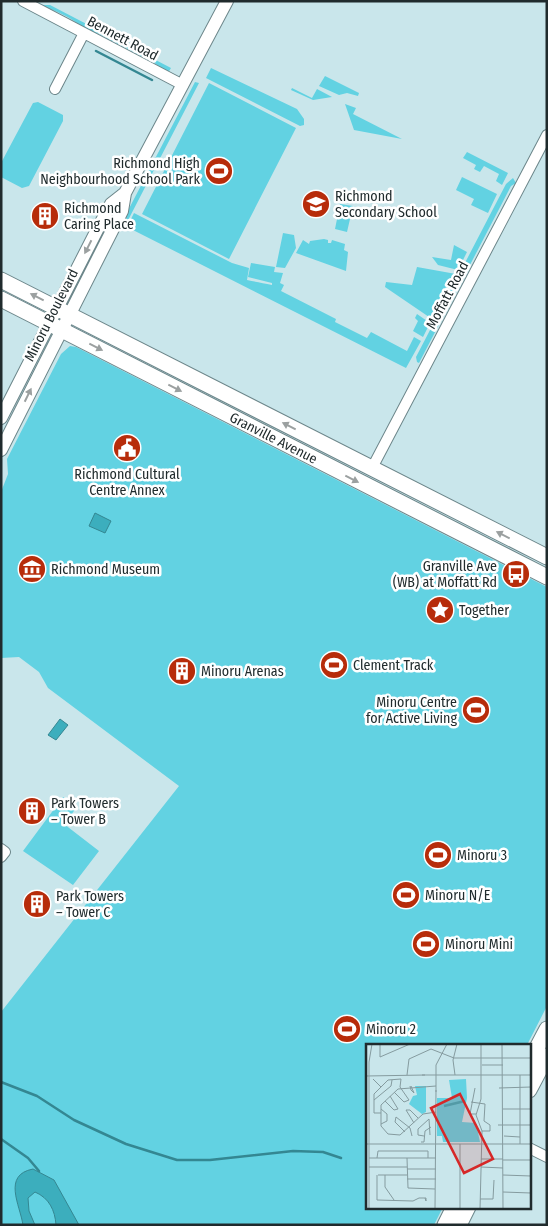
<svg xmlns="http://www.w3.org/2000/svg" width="548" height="1226" font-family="'Fira Sans Condensed',sans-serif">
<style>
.green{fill:#62d2e2}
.water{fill:#3caebd;stroke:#348792}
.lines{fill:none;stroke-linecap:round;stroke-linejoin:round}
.stream{stroke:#348792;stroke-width:2.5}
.minor-casing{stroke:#6c868a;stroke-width:12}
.tertiary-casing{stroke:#6c868a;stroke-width:14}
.secondary-casing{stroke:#6c868a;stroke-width:17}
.minor{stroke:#fff;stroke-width:10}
.tertiary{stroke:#fff;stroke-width:12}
.secondary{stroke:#fff;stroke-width:15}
.oneway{fill:#9ba0a0}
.labels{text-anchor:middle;stroke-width:5;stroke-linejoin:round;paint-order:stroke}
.street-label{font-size:14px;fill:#202b2d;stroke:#fff}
.poi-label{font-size:14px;fill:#202b2d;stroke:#fff;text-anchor:start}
.inset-river{fill:none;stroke:#3caebd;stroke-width:2.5}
.inset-road{fill:none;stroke:#859b9f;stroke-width:1}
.view{fill:#d62828;fill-opacity:0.15;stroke:#d62828;stroke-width:2.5}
.inset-edge{fill:none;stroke:#202b2d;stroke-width:2.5}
</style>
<rect width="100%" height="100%" fill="#c9e6eb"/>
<path class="green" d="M42,5H50L171,68L168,73L153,62L97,33C86,35 81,26 74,21C64,14 52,10 42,5Z
M211,68L297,109L304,119V125L300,126L206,78Z
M325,76L359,93L358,96L347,93L339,95L319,86Z
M195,82L199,83L124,228L122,222Z
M209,83L296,128L229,259L142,214Z
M292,88L312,98L317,89L332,97L313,100L291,90Z
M38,102L63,115V121L29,186L22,188L1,177V163L33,103Z
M345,104L356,108L353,114L402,139L354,130Z
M467,152L508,173L502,185L496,181L499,174L484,166L480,172L474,169L476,165L463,158Z
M462,177L497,194L488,213L471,205L474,199L456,190Z
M513,178L516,183L511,186L419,363L417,362L416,357L506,184Z
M340,204L353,206L347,232L335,229Z
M134,213L232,263L249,268L247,280C256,282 263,283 272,285V283L248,277L251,263L275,267L274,272L283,273L280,283L284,285L281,291L336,319L335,322L367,338L371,332L407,351L414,337L421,341L406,368L127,227Z
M283,233L294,235L296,248L285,268L276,267Z
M324,239L328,240V243H331L332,240L345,244L344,250L348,252L346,271L296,253L303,240L309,244L310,241Z
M454,245L467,252L458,270L438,265L432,257L451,260Z
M417,267L456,274L432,319L385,287L386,282L412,285Z
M417,314L430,323L423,337L413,331L418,321L415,318Z
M70,346L76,347L547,587V1006L527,1045H367V1207H443L434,1225H1V1012L179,786L48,688L39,672L19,657L1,658V492L8,474L7,459L61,354Z
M63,797L77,807L64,824L99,851L73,885L23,851Z"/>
<path class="water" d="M95,513L111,521L105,533L89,526Z
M60,719L68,725L56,740L48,735Z
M33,1169L54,1180L79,1225H56C55,1210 49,1198 35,1192L28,1198L29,1211L35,1225H23C20,1205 2,1175 33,1169Z"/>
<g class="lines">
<path class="stream" d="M96,51L152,80
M1,1082L37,1096L74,1120L126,1144L177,1160H210L293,1151L323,1152L341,1158
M1,1139L28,1158L39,1171"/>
<defs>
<path id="minor" d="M23,1L183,85
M55,89L84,33
M372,468L547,135
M1,849L5,852L1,857
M529,1148L547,1157"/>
<path id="tertiary" d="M1,418L99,226L111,204L125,193
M1,450L122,211L125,193L227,1"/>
<g id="secondary">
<path d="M1,280L547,557"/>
<path id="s1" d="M1,299L547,577"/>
<path d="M529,1063L547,1029"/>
<path d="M529,1090L547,1056"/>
<path d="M445,1225L454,1207"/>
<path d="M459,1225L468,1207"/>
</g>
</defs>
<use href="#minor" class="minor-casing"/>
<use href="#tertiary" class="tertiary-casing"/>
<use href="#secondary" class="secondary-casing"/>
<use href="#minor" class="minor"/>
<use href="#tertiary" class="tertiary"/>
<use href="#secondary" class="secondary"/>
</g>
<defs><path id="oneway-solid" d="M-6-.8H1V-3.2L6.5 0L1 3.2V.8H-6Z" transform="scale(1.25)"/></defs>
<g class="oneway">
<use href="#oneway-solid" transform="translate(88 247) rotate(117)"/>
<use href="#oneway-solid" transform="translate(37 297) rotate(-153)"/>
<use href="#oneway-solid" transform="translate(96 347) rotate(27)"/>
<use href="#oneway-solid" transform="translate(175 388) rotate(27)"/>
<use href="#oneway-solid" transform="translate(28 395) rotate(-64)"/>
<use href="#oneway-solid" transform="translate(289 426) rotate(-153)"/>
<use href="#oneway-solid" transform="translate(352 479) rotate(27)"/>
<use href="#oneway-solid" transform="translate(503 535) rotate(-153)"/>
</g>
<defs>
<symbol id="stadium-disc" viewBox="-11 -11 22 22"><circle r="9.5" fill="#b72c0a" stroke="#fff"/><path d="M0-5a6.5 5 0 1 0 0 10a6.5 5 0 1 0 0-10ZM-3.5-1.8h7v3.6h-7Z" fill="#fff"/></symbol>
<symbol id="school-disc" viewBox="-11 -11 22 22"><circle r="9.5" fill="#b72c0a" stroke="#fff"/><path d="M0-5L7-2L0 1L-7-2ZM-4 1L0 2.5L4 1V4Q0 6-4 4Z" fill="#fff"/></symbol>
<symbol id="building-disc" viewBox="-11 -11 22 22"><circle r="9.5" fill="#b72c0a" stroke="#fff"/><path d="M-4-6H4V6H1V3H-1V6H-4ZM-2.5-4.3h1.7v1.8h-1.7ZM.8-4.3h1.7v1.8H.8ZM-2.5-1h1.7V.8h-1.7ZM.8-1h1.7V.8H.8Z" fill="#fff"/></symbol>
<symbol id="civic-disc" viewBox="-11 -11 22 22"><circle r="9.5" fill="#b72c0a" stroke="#fff"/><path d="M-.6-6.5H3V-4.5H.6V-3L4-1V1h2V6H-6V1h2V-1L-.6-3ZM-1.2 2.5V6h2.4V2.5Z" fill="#fff"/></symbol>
<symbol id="museum-disc" viewBox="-11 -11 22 22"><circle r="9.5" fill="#b72c0a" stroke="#fff"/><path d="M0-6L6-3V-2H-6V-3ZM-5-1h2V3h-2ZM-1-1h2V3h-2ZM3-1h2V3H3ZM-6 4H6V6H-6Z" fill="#fff"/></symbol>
<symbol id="bus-disc" viewBox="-11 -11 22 22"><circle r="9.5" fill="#b72c0a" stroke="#fff"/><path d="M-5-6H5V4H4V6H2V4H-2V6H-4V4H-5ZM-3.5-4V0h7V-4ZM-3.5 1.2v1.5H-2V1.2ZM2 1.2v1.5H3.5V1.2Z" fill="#fff"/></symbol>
<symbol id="sight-disc" viewBox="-11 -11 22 22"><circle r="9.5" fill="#b72c0a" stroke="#fff"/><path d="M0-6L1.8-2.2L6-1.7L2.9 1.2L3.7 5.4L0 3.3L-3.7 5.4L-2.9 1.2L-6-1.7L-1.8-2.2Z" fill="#fff"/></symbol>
</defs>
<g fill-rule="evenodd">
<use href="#stadium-disc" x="203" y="155" width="32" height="32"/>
<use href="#school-disc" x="300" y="188" width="32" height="32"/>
<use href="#building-disc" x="29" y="200" width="32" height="32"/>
<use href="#civic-disc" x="111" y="432" width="32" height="32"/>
<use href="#museum-disc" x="16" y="553" width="32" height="32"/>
<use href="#bus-disc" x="500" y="558" width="32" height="32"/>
<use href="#sight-disc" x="424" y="594" width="32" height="32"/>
<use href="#stadium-disc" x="318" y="649" width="32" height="32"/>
<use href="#building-disc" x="166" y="655" width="32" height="32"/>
<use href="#stadium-disc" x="460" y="694" width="32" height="32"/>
<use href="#building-disc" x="16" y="795" width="32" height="32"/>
<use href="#stadium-disc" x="422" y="839" width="32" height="32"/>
<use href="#stadium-disc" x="390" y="879" width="32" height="32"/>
<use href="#building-disc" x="21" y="888" width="32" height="32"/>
<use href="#stadium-disc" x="410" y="928" width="32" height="32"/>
<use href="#stadium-disc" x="331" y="1013" width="32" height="32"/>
</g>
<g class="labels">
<g class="street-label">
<text transform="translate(123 38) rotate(28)" y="5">Bennett Road</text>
<text transform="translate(447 295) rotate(-62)" y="5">Moffatt Road</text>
<text transform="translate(51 315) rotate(-63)" y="5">Minoru Boulevard</text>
<text dy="5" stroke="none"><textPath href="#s1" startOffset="306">Granville Avenue</textPath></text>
</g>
<g class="poi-label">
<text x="200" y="168" text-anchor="end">Richmond High<tspan x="200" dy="16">Neighbourhood School Park</tspan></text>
<text x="335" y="201">Richmond<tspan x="335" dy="16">Secondary School</tspan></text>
<text x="64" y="213">Richmond<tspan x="64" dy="16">Caring Place</tspan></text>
<text x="127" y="479" text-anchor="middle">Richmond Cultural<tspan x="127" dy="16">Centre Annex</tspan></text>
<text x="497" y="571" text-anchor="end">Granville Ave<tspan x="497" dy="16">(WB) at Moffatt Rd</tspan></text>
<text x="51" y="574">Richmond Museum</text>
<text x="459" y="615">Together</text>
<text x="353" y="670">Clement Track</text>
<text x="201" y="676">Minoru Arenas</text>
<text x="457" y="707" text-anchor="end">Minoru Centre<tspan x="457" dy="16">for Active Living</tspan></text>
<text x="51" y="808">Park Towers<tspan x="51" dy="16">– Tower B</tspan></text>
<text x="457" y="860">Minoru 3</text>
<text x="425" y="900">Minoru N/E</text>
<text x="56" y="901">Park Towers<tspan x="56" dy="16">– Tower C</tspan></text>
<text x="445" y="949">Minoru Mini</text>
<text x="366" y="1034">Minoru 2</text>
</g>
</g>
<g transform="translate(366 1044)">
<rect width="165" height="165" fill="#c9e6eb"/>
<path d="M100,35L101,54L96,78L110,79L114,98H77L76,92H71V54H86L83,36ZM49,42H60V68L56,70L43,60L47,52L51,51Z" fill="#62d2e2"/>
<path class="inset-river" d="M78,62L99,57"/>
<path class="inset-road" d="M14,0V13L44,0M136,0L137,165M116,21H137M41,31L43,15L65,5L88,14H165M56,31H165M89,31L87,16L91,0M0,32L59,31M10,38L7,35L15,43M44,42L45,46L48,49L45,42M70,42L32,45L15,61V82L22,90L34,91L57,70L70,68M109,44L104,70H110M133,44L165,43M70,48V21L81,0M8,56L25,42L26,36M19,57L28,66L32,65L24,52M105,58L119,60L118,77L124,81V87H116M15,65L21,70V77L15,80M137,65H165M15,69H8V50L22,36L35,35L34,43L43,56L38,58L28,48M48,79L40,66H44L52,74M132,81H165M39,88L29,78L30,73L44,84L46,92M58,92L52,91V85L63,75L64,91M138,92L154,93M55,98H58L59,87L65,83M1,100H165M154,100V31M3,114H70M11,114L12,107H62V114M41,114L42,144L69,145M115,115H137M137,116H165M3,123H41M115,123L137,124M41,125H70M11,131V156L47,157L53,154H60V157L59,154M12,131H41M19,131V143L28,156M137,131L165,132M41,135H70M137,148L165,149M114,155H127L128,136M3,165V18L6,0M69,165L70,46M87,165H144M94,165V100M114,165L116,87L110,71L115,55V0"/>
<path class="view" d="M94,50L127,115L98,129L65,64Z"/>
<rect width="165" height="165" class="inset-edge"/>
</g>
<rect width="548" height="1226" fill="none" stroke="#202b2d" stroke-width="5"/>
</svg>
